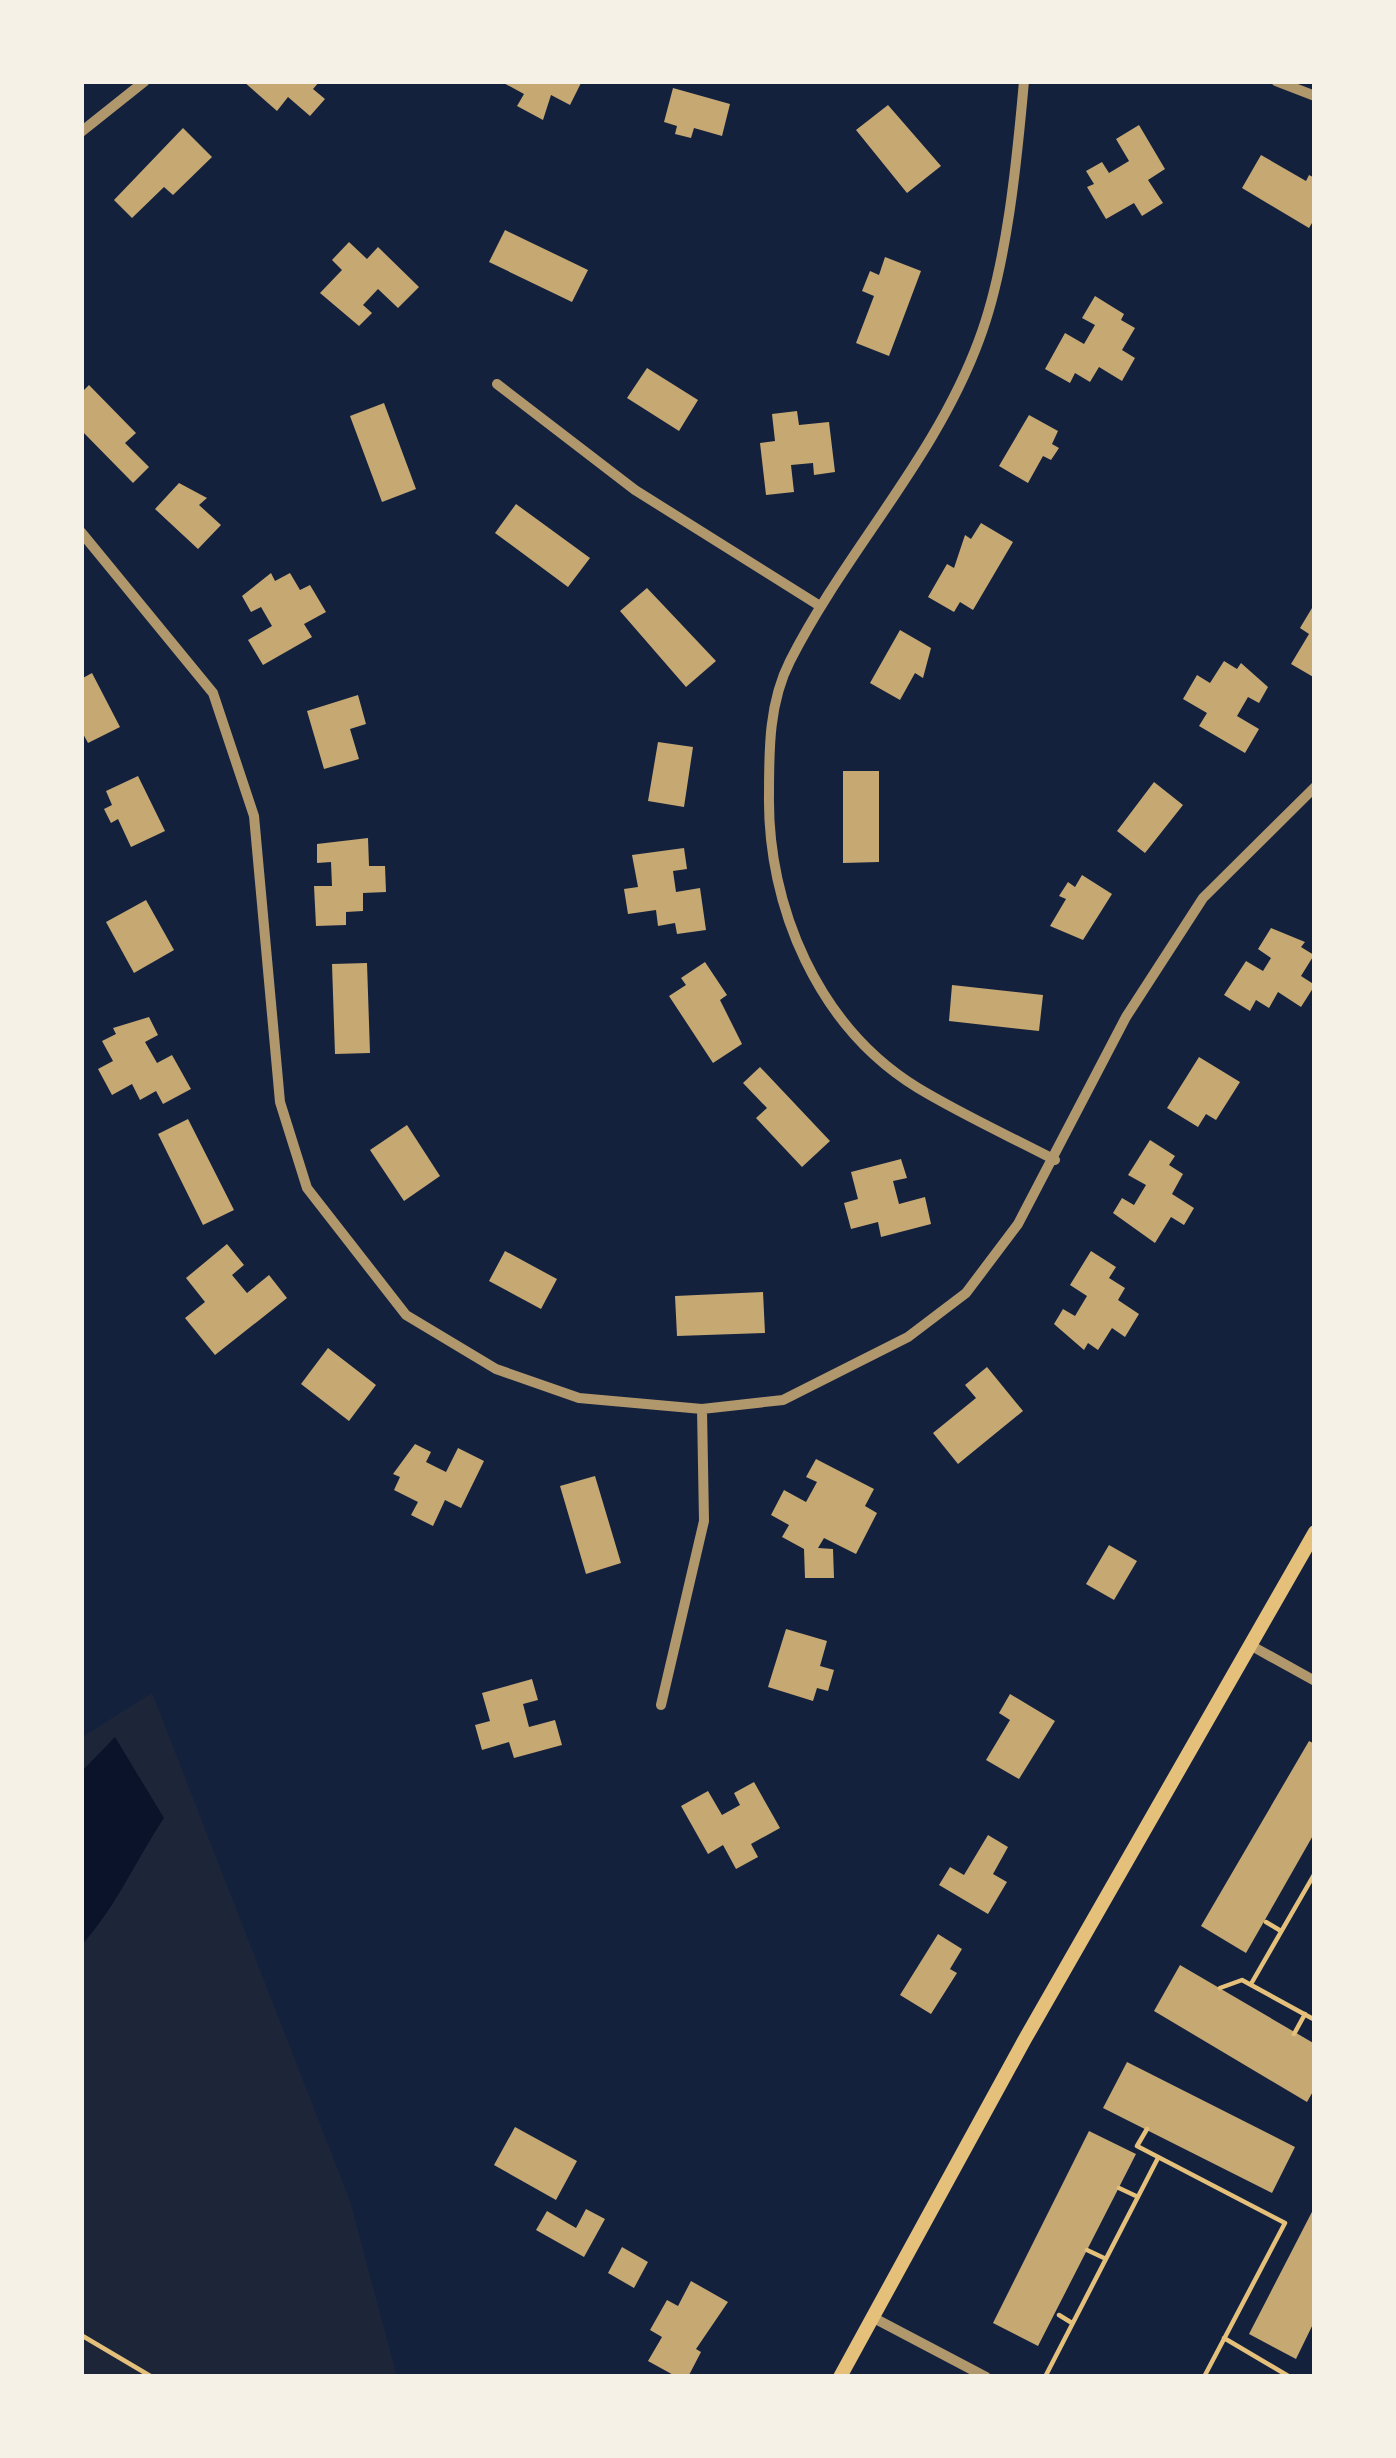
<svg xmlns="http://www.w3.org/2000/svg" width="1396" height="2458" font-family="Cabin,sans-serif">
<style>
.green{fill:#1d2539}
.water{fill:#0b132b}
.building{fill:#c6a872}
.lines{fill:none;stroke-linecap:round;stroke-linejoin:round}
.path{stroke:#e5c07b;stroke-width:4.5}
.minor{stroke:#b1986c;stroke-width:10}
.secondary{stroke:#e5c07b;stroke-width:14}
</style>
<rect width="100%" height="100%" fill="#14213d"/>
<path class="green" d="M152,1693L350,2201L397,2377H81V1738Z"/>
<path class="water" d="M115,1737L164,1818C135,1862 116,1907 81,1946V1772Z"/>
<path class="building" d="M243,81H320L313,89L325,99L310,116L288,97L277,111Z
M500,81H582L570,105L551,95L543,120L517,106L524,94Z
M673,88L730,104L722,136L694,128L691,138L675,134L677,126L664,122Z
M888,105L941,166L907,193L856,130Z
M1139,125L1165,169L1148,180L1163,203L1142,216L1134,203L1106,219L1087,187L1094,184L1086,171L1102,162L1109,173L1129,161L1116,139Z
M183,128L212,157L173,195L164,187L132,218L114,200Z
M1261,155L1306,181L1309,175L1315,178V218L1309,228L1242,188Z
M505,230L588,270L572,302L489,262Z
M349,242L367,259L378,247L419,287L398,308L378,289L363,305L372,313L359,326L320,293L342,270L332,260Z
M885,257L921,271L889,356L856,343L874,296L862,291L870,271L879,275Z
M1095,296L1124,314L1121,320L1135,328L1122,350L1135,358L1122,381L1099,367L1090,382L1075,373L1070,383L1045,369L1065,333L1084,344L1095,325L1082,318Z
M647,368L698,400L679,431L627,398Z
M89,385L136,433L125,443L149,467L133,483L81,430V393Z
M384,403L416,489L382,502L350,416Z
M797,411L799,425L829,422L835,472L814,475L813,463L791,465L794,492L766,495L760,443L775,441L772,414Z
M1029,415L1058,431L1052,444L1059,448L1051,460L1043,456L1028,483L999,466Z
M179,483L207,498L199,505L221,525L198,549L155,509Z
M516,504L590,558L568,587L495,533Z
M981,523L1013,542L973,610L960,602L954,612L928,597L947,564L954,568L965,535L971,539Z
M271,573L275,581L290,573L300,590L310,585L326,612L304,624L312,637L263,665L248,640L272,626L261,607L251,612L242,596Z
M647,588L716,661L686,687L620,611Z
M1315,603V678L1291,664L1309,634L1300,628Z
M900,630L931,648L923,678L915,673L900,700L870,683Z
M1224,661L1237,669L1241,663L1268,687L1259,703L1248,697L1237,716L1259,729L1245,753L1199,726L1207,713L1183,699L1197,675L1210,683Z
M92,673L120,727L88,743L81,730V679Z
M358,695L366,724L350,729L359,759L324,769L307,711Z
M658,742L693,747L684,807L648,801Z
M843,771H879V862L843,863Z
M138,776L165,831L131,847L118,819L111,823L104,809L112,805L106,791Z
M1154,782L1183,805L1145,853L1117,831Z
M368,838L369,866H385L386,892L363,893V911L346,912V925L316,926L314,886H332L331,862L317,863V844Z
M684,848L687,869L673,871L676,892L700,888L706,930L677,934L675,923L658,926L656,910L628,914L624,889L638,887L632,855Z
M1082,875L1112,894L1083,940L1050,926L1066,899L1059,896L1068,882L1075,887Z
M146,900L174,950L134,973L106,922Z
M1271,928L1305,942L1301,947L1314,955L1301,976L1315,985L1301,1007L1278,992L1269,1008L1256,1000L1250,1011L1224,995L1246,961L1263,971L1271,958L1258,949Z
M705,962L727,995L720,1000L742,1044L713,1063L669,996L686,985L681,978Z
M367,963L370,1053L335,1054L332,964Z
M952,985L1043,995L1039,1031L949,1021Z
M149,1017L158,1035L145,1042L157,1063L172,1055L191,1089L163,1104L156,1091L140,1100L132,1084L112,1095L98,1069L113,1061L102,1041L116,1034L113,1028Z
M1199,1057L1240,1082L1216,1120L1206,1114L1198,1127L1167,1108Z
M760,1067L830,1141L802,1167L756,1118L767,1108L743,1083Z
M188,1119L234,1210L203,1225L158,1134Z
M407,1125L440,1176L404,1201L370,1150Z
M1150,1140L1175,1156L1169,1165L1183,1174L1172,1194L1194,1208L1184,1225L1171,1217L1155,1243L1113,1213L1122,1198L1134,1205L1146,1185L1128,1175Z
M901,1159L907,1178L893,1181L899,1204L925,1197L931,1224L881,1237L878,1222L851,1229L844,1203L858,1199L851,1172Z
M227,1244L244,1265L232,1275L247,1293L269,1275L287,1298L215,1355L185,1318L205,1302L186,1278Z
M505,1251L557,1279L541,1309L489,1281Z
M1091,1251L1116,1267L1109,1278L1125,1288L1118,1300L1139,1314L1125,1337L1112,1328L1098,1350L1088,1343L1084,1350L1054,1324L1063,1309L1075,1316L1087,1296L1070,1285Z
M763,1292L765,1333L677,1336L675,1296Z
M328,1348L376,1385L349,1421L301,1384Z
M987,1367L1023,1411L958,1464L933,1433L976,1398L965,1385Z
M415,1444L431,1452L426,1462L446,1472L458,1448L484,1461L461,1508L445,1500L433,1526L411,1515L418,1502L394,1490L400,1477L393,1474Z
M816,1459L874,1489L865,1506L877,1513L856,1554L824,1538L818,1548L833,1549L834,1578H805L804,1549L782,1537L789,1525L771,1515L784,1490L806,1502L817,1482L806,1477Z
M595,1476L621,1563L586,1574L560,1486Z
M1109,1545L1137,1561L1114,1600L1086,1584Z
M786,1629L827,1641L820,1666L834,1670L828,1691L817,1688L813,1701L768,1687Z
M532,1679L538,1700L523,1704L529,1727L555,1720L562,1745L514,1758L509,1742L482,1750L475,1725L490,1721L482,1693Z
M1010,1694L1055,1721L1019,1779L986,1760L1010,1720L999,1713Z
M1309,1741L1315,1744V1832L1246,1953L1201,1926Z
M754,1782L780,1828L751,1844L758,1857L736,1869L723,1845L708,1854L681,1806L708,1791L722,1815L740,1805L734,1793Z
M988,1835L1008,1847L993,1874L1007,1882L988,1914L939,1885L950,1867L964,1875Z
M938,1934L962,1949L950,1969L957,1973L931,2014L900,1995Z
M1180,1965L1315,2044V2088L1307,2102L1154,2011Z
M1127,2062L1295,2147L1272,2193L1103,2108Z
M515,2127L577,2161L556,2200L494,2165Z
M1089,2131L1136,2154L1038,2346L993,2323Z
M1315,2206V2320L1296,2359L1249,2334Z
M586,2209L605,2219L584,2257L536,2230L547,2211L576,2228Z
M622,2247L648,2262L634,2288L608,2273Z
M691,2281L728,2302L696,2349L701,2352L688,2377H677L648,2361L662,2337L650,2330L667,2300L678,2306Z"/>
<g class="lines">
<path class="path" d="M1266,1922L1281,1931
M1251,1984L1315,1873
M1220,1988L1242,1980L1315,2020
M1294,2034L1305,2014
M1147,2129L1137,2146L1285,2223L1204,2377
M1119,2188L1136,2196
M1087,2250L1104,2258
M1059,2315L1072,2323
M81,2335L152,2377
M1224,2338L1290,2377
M1045,2377L1158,2158"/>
<path class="minor" d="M1024,81C1017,160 1007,266 979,340C935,459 847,549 790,661C769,702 769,749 769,794C767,906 818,1027 918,1088C961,1114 1009,1136 1055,1160
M1276,81L1315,96
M81,132L145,81
M497,384L635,490L820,606
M81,532L213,693L254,816L280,1102L307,1188L406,1315L496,1369L579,1398L702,1409L783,1400L908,1337L966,1293L1018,1224L1126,1017L1203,898L1315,787
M1250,1645L1315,1681
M661,1705L704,1521L702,1409
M872,2317L986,2377"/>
<path class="secondary" d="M840,2377L1025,2039L1315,1532"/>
</g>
<rect width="1396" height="2458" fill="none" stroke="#f6f1e7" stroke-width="168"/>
</svg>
